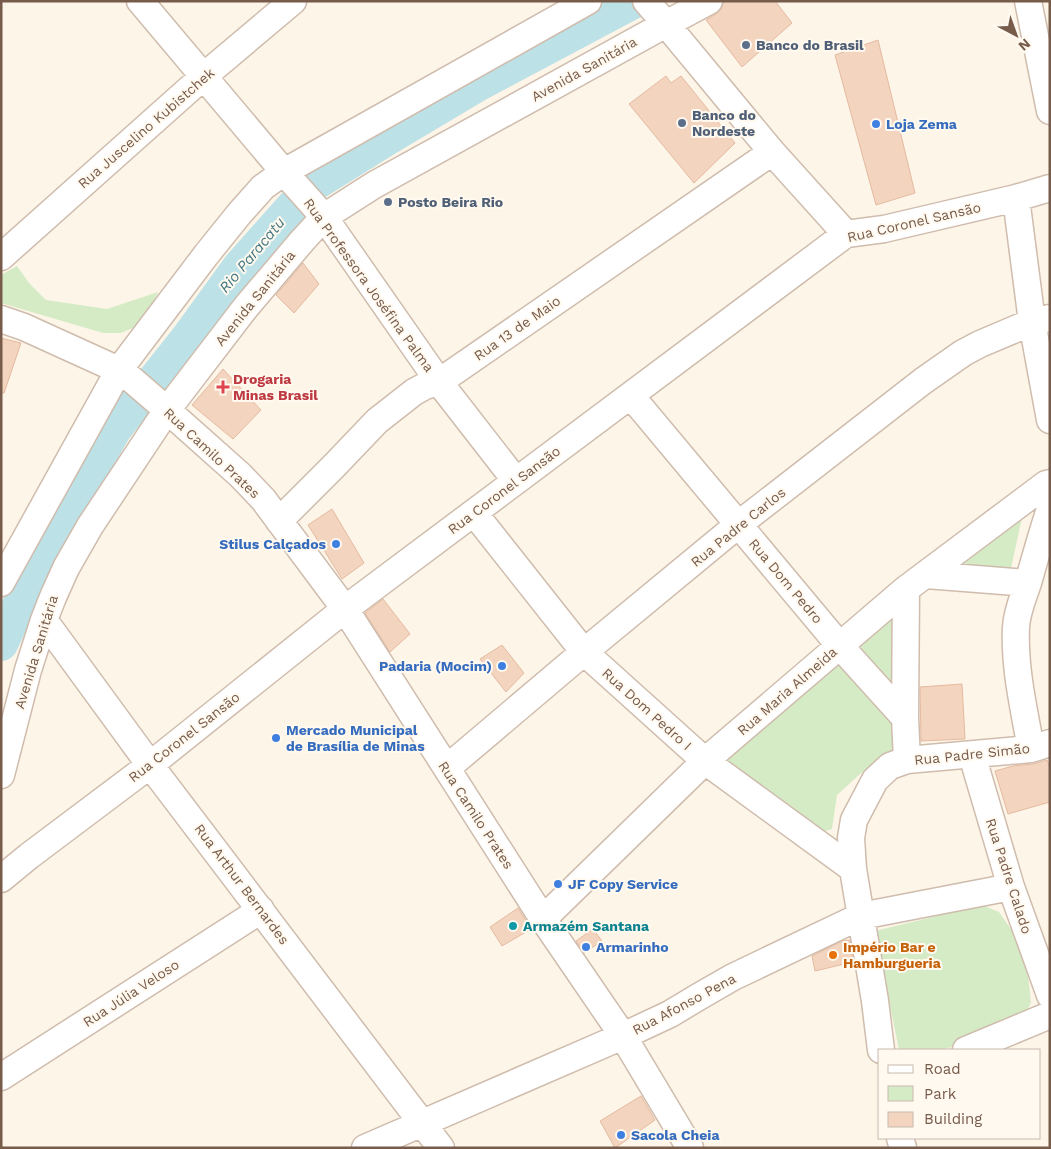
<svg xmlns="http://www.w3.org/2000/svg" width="1051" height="1149" font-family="'Work Sans',sans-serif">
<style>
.green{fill:#d5ebc6}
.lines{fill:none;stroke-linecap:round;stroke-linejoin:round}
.river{stroke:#bce1e7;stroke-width:34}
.building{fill:#f2d4bf;stroke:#e5baa0}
.minor-casing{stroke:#cfbcad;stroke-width:29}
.minor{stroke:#fff;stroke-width:26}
.service-dot{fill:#5c6f8a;stroke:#fff9ef;stroke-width:2}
.shop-dot{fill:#3f7fe0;stroke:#fff9ef;stroke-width:2}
.health-dot{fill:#e0444e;stroke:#fff9ef;stroke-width:2}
.culture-dot{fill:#0f9aa8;stroke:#fff9ef;stroke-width:2}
.food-dot{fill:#e8710a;stroke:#fff9ef;stroke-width:2}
.labels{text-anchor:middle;stroke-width:4;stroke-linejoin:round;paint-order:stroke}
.service-label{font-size:14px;font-weight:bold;fill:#4e5e75;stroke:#fff9ef;text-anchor:start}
.street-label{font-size:14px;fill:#775b4b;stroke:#fff9ef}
.shop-label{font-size:14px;font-weight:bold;fill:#366cbe;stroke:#fff9ef;text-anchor:start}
.health-label{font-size:14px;font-weight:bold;fill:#be3a42;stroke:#fff9ef;text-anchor:start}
.culture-label{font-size:14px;font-weight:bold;fill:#0d838f;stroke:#fff9ef;text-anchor:start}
.food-label{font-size:14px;font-weight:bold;fill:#c56008;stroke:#fff9ef;text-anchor:start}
.water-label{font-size:15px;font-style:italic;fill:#427883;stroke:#fff9ef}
</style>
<rect width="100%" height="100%" fill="#fdf5e8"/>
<path class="green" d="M17,266L29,283L46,300L107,309L158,292L144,323L121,333H103L1,303V275Z
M1024,508L1010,573L943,572Z
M899,604L900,702L849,648Z
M845,659L894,715L899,752L878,761L860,774L837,795L832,829L822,832L725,764V754L833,662Z
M982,905L999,912L1013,932L1027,965L1031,1003L1024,1016L972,1041L941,1050H899L875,931Z"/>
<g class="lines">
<path class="river" d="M1,644L46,548L115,429L189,336L239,267L311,186L388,138L479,84L635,1"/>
</g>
<path class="building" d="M724,1H775L792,23L742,67L706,20L716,14L721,9Z
M878,40L915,193L876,205L835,55Z
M666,76L671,83L681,76L735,143L694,183L629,104Z
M303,263L319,284L294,313L276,295Z
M1,338L21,343L4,393H1Z
M223,369L261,410L233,439L192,405Z
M332,509L364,563L342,579L308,525Z
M383,599L410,634L390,652L365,613Z
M502,645L524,673L506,692L480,659Z
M962,684L965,739L921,741L920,687Z
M1047,760L1050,768V802L1008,814L995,771L1013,766L1033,764Z
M518,908L531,929L502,946L490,927Z
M593,929L602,941L584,953L576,941Z
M850,940L853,962L815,971L812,956L842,941Z
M641,1096L655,1120L615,1148L600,1121Z"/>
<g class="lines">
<defs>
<path id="minor" d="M140,1L284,172L324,217L439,382L516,481
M646,1L666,24L772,152L846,234
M1028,1L1050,111
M1016,198L1032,322L1050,420
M1,257L204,76L293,1
M1,319L24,327L123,372L167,410L240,475L263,499L345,609L543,919L623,1036L690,1148
M631,396L840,646L905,718
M474,513L584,652L705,761L853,869
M279,521L334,466L377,421L414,392L425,386L439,382L772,152
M926,575L1027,583
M1,583L119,370L206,255L239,214L263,187L284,172L588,1
M906,589L905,718L907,760
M44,620L150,765L441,1148
M1031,749C1024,709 1014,668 1016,627C1017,611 1023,598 1028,583C1035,558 1042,533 1050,509
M972,755L1011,887L1050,995
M447,768L584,652L739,524L923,381L963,353L980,344L1032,322L1050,318
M1,775L28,670L44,620L53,597L66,568L90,526L167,410L246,307L302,241L324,217L374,185L666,24L709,1
M1,879L29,856L150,765L345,609L846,234L884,229L1016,198L1050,188
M543,919L705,761L906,589L1046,484L1050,483
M881,1050L875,1001L853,869L851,838L854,820L875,780L890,766L907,760L1031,749L1050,743
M966,1050L1050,1015
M1,1077L261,910
M900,1138L903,1148
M365,1148L623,1036L670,1014L700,996L733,977L861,916L1011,887"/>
</defs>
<use href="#minor" class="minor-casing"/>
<use href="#minor" class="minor"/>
</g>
<g class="service-dot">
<circle cx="746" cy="45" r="5"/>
<circle cx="682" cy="123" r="5"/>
<circle cx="388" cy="202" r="5"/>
</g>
<g class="shop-dot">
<circle cx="876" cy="124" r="5"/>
<circle cx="336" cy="544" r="5"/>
<circle cx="502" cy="666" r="5"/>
<circle cx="276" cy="738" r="5"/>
<circle cx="558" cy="884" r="5"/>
<circle cx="586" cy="947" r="5"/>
<circle cx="621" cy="1135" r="5"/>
</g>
<path class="health-dot" d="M220.5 379.5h5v5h5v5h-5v5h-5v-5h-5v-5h5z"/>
<circle class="culture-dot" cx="513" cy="926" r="5"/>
<circle class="food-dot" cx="833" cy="955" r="5"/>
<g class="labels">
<g class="service-label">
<text x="756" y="50">Banco do Brasil</text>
<text x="692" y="120">Banco do<tspan x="692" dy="16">Nordeste</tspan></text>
<text x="398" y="207">Posto Beira Rio</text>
</g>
<g class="street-label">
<text transform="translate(584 69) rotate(-29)" y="5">Avenida Sanitária</text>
<text transform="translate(146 128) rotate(-41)" y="5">Rua Juscelino Kubistchek</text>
<text transform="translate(914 222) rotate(-13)" y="5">Rua Coronel Sansão</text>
<text transform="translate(369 285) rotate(54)" y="5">Rua Professora Joséfina Palma</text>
<text transform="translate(255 298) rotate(-51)" y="5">Avenida Sanitária</text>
<text transform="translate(517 328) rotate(-35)" y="5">Rua 13 de Maio</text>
<text transform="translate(212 453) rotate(43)" y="5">Rua Camilo Prates</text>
<text transform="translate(504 490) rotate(-37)" y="5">Rua Coronel Sansão</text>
<text transform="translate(738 527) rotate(-39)" y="5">Rua Padre Carlos</text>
<text transform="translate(786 581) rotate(50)" y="5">Rua Dom Pedro</text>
<text transform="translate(36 652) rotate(-73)" y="5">Avenida Sanitária</text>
<text transform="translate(787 691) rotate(-41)" y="5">Rua Maria Almeida</text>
<text transform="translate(647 709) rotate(42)" y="5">Rua Dom Pedro I</text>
<text transform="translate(184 737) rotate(-38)" y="5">Rua Coronel Sansão</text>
<text transform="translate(972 754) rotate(-6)" y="5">Rua Padre Simão</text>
<text transform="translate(476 815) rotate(57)" y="5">Rua Camilo Prates</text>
<text transform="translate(1009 876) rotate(72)" y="5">Rua Padre Calado</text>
<text transform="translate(242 884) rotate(53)" y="5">Rua Arthur Bernardes</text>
<text transform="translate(131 993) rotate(-33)" y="5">Rua Júlia Veloso</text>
<text transform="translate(684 1004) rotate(-28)" y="5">Rua Afonso Pena</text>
</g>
<g class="shop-label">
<text x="886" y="129">Loja Zema</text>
<text x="326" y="549" text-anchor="end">Stilus Calçados</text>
<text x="492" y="671" text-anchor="end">Padaria (Mocim)</text>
<text x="286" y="735">Mercado Municipal<tspan x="286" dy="16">de Brasília de Minas</tspan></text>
<text x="568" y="889">JF Copy Service</text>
<text x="596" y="952">Armarinho</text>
<text x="631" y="1140">Sacola Cheia</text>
</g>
<g class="health-label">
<text x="233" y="384">Drogaria<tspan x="233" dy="16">Minas Brasil</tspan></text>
</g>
<g class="culture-label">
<text x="523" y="931">Armazém Santana</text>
</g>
<g class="food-label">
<text x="843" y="952">Império Bar e<tspan x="843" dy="16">Hamburgueria</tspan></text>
</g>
<g class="water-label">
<text transform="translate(252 255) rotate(-50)" y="5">Rio Paracatu</text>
</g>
</g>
<rect width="1051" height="1149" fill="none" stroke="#775b4b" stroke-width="5"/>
<rect x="878" y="1049" width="162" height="90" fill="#fff9ef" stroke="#c9baad"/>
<rect x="888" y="1065" width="25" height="8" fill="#ffffff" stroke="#c9baad"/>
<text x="924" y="1074" font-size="15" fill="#775b4b">Road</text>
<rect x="888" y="1086" width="25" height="15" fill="#d5ebc6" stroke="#c9baad"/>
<text x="924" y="1099" font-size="15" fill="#775b4b">Park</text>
<rect x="888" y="1112" width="25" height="15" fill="#f2d4bf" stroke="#c9baad"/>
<text x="924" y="1124" font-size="15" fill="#775b4b">Building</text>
<g transform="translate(1016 35) rotate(139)" stroke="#fff9ef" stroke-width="4" paint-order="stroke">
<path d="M0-4L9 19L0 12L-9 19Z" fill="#775b4b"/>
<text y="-8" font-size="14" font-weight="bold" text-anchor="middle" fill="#775b4b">N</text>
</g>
</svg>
